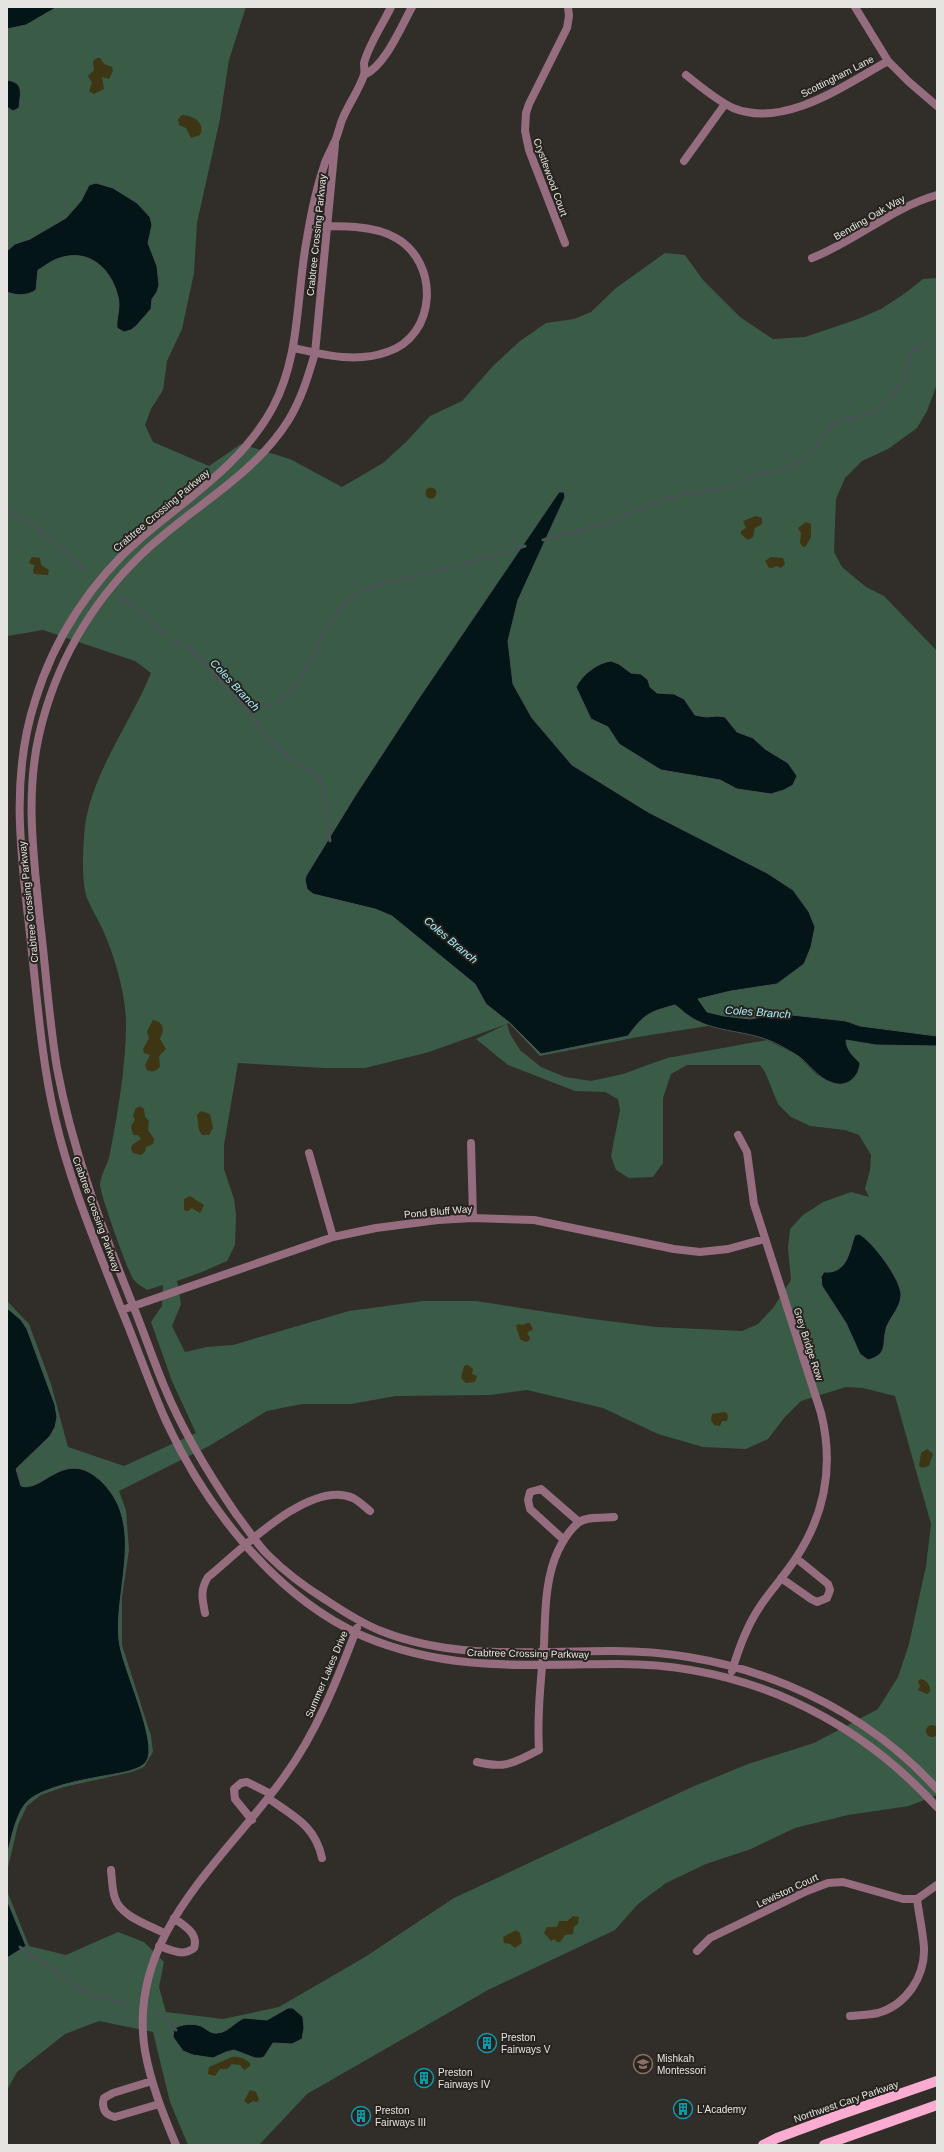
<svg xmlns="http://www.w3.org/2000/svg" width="944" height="2152" font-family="Arial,sans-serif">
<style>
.green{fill:#3a5c46;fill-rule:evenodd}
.sand{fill:#3d3514}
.water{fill:#031517;stroke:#475354}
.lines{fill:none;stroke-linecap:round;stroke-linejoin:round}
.stream{stroke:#475354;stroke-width:3}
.street{stroke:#956d7f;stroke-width:8}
.primary{stroke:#fcacd1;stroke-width:10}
.labels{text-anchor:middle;stroke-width:4;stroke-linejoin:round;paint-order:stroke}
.street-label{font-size:10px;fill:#e6e4e1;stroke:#27231f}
.poi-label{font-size:10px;fill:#e6e4e1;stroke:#27231f;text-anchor:start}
.water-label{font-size:11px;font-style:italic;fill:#a8f3fe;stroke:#27231f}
</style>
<rect width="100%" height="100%" fill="#312d28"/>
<path class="green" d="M7,7H246L229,60L220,119L197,223L194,273L182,329L167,361L163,390L151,409L145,425L153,442L209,466L241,444L290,459L342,487L383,463L406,442L430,416L462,401L494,365L520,341L546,323L574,319L591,312L616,288L665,253L685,255L703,280L740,317L773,339L805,337L858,319L881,309L904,294L923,279L937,278V384L927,411L917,428L888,449L862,461L845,478L836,499L834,552L842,567L866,587L884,596L937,651V1036L860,1026L846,1021L783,1014L638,1037L540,1056L509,1023L507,1024L510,1034L520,1050L541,1067L565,1077L591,1081L623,1074L667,1058L767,1040L797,1055L817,1075L847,1083C855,1078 859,1073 860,1063C853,1057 846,1050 846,1040L876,1045L937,1046V1795L909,1806L848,1815L795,1828L751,1849L706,1864L666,1883L638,1904L615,1930L488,1990L307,2094L259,2145H188L170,2102L153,2032L99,2021L65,2034L17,2072L7,2090V1891L29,1946L66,1955L118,1932L144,1942L164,1962L159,1987L166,2012L223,2019L279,2007L365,1957L454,1898L692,1787L748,1764L814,1743L878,1709L898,1677L909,1644L926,1566L931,1524L895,1396L863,1388L846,1387L801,1401L785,1417L768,1439L746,1449L703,1447L658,1434L603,1408L527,1390L490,1395L396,1396L351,1404H302L267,1411L209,1446L119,1491L126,1510L129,1550L122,1597V1645L151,1736L153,1752L144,1767L132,1772L64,1787L41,1795L27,1806L18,1825L7,1872V1301L29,1324L51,1384L68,1447L124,1466L196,1433L172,1381L151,1322L162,1306L163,1285L147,1290C143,1287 137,1284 134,1280C129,1275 100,1193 100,1185C100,1175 109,1163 110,1153C118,1111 126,1066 126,1023C126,994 114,954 102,928C97,918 91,908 87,898C81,882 83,844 85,826C93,771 130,724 151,673L135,661L43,630L7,636ZM507,1024L476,1039L508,1065L575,1091L605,1092L618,1099L620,1110L611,1156L616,1170L629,1178L653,1177L663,1163V1098L671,1074L687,1065H760L765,1072L778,1104L791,1117L810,1126L845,1130L859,1135L871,1155L870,1170L865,1189L869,1197L851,1192L823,1202L803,1215L790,1229L788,1248L791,1280L773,1308L758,1324L742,1331L656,1327L592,1319L476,1301H423L349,1311L233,1345L207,1347L185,1352L172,1326L181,1304L177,1281L202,1272L227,1261L235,1245L236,1214L234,1199L224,1169V1145L238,1063L325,1068H365L429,1052Z"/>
<path class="sand" d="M97,58H100L104,64L112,67L113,71L109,79L102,77L104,89L94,94L89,91L92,83L88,76L94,70L93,61Z
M182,115C193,115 206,123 200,135L191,138L186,128L179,125L178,119Z
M425.5 493a5.5 5.5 0 1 1 11 0a5.5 5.5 0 1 1-11 0Z
M756,516L762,518V524L755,528L753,537L748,540L741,534V531L746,528L743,521Z
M806,522L811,524V537L806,546L803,547L800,543L801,533L798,528Z
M32,557L40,558L41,565L49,570L48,575L34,574L33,570L35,565L30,564L29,562Z
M771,557L783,558L785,564L781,568L776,566L773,568H769L765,561Z
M153,1020L159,1022C166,1029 162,1033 160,1039L166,1049L159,1056L160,1066C157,1071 152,1073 147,1070L145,1065L150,1055L144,1053L143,1049L149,1038L147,1031Z
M140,1106L144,1109L145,1117L149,1121L148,1130L154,1139L153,1144L146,1147L145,1152L141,1155L133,1153L131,1149L132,1145L141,1139L138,1135H133L131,1126L135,1120L133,1115L136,1108Z
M201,1111L210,1114L213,1128L209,1135H202L199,1130L197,1115Z
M190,1196L204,1205L200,1213L192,1208L188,1211L184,1210V1199Z
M527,1323H530L533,1329L527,1333L530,1338L529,1341L525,1342L520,1339L516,1326L518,1324L523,1325Z
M468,1365L473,1369L472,1374L477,1376L475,1382L466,1383L461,1378L464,1366Z
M725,1412L728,1415L727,1421H722L720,1426L714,1425L711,1420L712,1414Z
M927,1449L933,1454L929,1466L922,1468L919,1466L921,1453Z
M921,1679C928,1681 930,1685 930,1692L927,1694L918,1690L920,1686L918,1681Z
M926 1731a6 6 0 1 1 12 0a6 6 0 1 1-12 0Z
M573,1916L579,1917L578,1924L574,1927L573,1934L565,1935L560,1942H557L554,1939L551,1941L544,1933L547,1927H557L559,1921H567Z
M516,1930L520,1933L522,1943L515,1948L510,1944L504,1943L503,1937Z
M232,2057C238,2056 245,2058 250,2063V2066L244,2070L240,2065L232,2064L227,2069H220L215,2076L208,2074L209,2067Z
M250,2090L256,2092L259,2100L257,2102L253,2101L248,2104L244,2101Z"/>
<path class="water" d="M7,7H57L26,25L7,29Z
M7,80C25,83 20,93 19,108L13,111L7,107Z
M96,183L113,188L137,203L150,217L152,225L148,243L157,266L159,285L157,292L152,299L151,309L136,326L131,330L124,332L117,328C116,318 121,308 118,297C112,270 90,248 60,258C52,260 45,266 38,270L36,290C27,296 17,296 7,292V251L15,244L30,239L66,218L81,201L89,185Z
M559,492H564L565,497L518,600L508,641L513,684L532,718L572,765L648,812L767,873L793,890L809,912L815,927L811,947L804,964L777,984L731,991L698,999L707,1012L724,1016L750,1019L783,1014L846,1021L860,1026L937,1036V1046L876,1045L846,1040C846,1050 854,1057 860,1063C859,1077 847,1088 833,1083C816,1078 809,1062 795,1054C786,1049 777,1043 768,1040C742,1030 712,1032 689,1016C684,1013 680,1008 675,1005C649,1012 644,1014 628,1036L541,1054L510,1023L486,1004L475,984L392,916L375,909L313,894L307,889L305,880L306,876L355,796L417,701Z
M611,661L619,664L631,673L641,674L648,680L650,687L657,693L674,694L684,699L695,715L706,717L718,716L725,717L737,732L753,738L765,749L788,763L797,776L793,785L784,790L771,794L737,789L720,780L661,770L619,744L608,727L591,719L576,687C583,674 597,663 611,661Z
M859,1234C872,1241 902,1280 901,1296C900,1308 891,1316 887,1326C881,1342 890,1354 868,1360L860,1354L846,1323L822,1286L821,1277L824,1272C848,1274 849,1251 855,1235Z
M7,1308L21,1320L27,1329L55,1405L57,1417L55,1427L50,1436L16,1469L21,1486C44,1493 65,1445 103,1483C145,1526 114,1588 119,1640C121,1666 160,1744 146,1762C139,1770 125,1772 115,1774C93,1778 39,1786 25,1804C15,1817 11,1840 7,1855Z
M7,1900L26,1946L7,1958Z
M288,2008H293L303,2017L304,2028L302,2039L292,2044L273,2043L264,2057L261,2058H255L234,2050L226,2052L213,2058L193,2055L183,2051L173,2037L174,2029C180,2024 194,2023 201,2026C207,2029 210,2034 218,2033C228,2032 235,2022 244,2018L267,2020Z"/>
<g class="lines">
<path class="stream" d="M7,509C37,525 60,548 85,570
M543,540L601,525L670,497L733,486L756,475L784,469L810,455L831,426L839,421L869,414L876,411L891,397L904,380L908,359L912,351L919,346L937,342
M119,597L135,607L166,635
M174,641L188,647L246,708L270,742L319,779L324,789L330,841
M246,708C309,713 312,631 348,600C366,584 394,581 416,576C452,567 490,558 525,546
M20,1947L87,1993L130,2005
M158,2013L176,2030"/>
<path class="street" d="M391,7C383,24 369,44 364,63C364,67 365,71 364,75C359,90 348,105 342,120C341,122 336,141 334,143C331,151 326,158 324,166C316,189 311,214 307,238C296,295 301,354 273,407C243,463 189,497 142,537C92,580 54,638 35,701C10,778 21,856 30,934C37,996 41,1058 55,1118C70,1183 96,1244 120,1306C136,1344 149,1383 166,1421C205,1506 275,1597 363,1636C450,1673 529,1664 619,1664C743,1664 854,1716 937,1807
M855,7L888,61L909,82L937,106
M364,75C385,66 401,27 412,7
M686,75C701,87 716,100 733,108C784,129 845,85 888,61
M335,144L315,353C308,377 301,400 288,421C252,478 188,509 141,555C90,604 55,666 39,735C25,797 34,859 40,922C46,971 49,1020 57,1068C72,1148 100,1223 130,1298C142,1327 152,1357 164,1386C183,1432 208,1473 236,1514C247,1528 256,1543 268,1555C286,1573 305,1587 326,1600C344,1612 361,1623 381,1631C454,1660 531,1651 609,1651C732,1650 853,1697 937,1789
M684,161L725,104
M565,243L529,150L525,131L526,113L529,104L567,28L569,16L568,7
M812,258C856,241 891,208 937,195
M294,348C325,355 356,363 387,352C437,336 440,263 396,238C372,224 336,226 309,227
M471,1143L473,1218
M309,1153L333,1237
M122,1310L333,1237L376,1228L438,1220L473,1218L534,1220L674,1249L700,1252L728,1249L764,1239
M564,1540L530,1509L528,1500L530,1492L541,1489L579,1522
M781,1578L811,1599L817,1602L827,1598L830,1590L828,1584L796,1558
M205,1613C202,1598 200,1590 208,1577C239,1552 310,1478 353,1498C359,1501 365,1507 370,1511
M732,1671C739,1647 747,1625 761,1605C772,1589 785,1575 796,1558C825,1514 834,1465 821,1413L754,1204L747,1152L738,1135
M477,1762C506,1769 513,1763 539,1750C537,1715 541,1679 544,1644C545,1620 545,1594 551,1571C555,1554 565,1534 578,1523C586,1516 604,1518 614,1517
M268,1798C293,1816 315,1825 322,1858
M252,1820L235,1799L234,1789L241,1783L247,1782L271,1794
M111,1870C112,1879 112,1890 115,1898C120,1916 149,1925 164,1933
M159,1946C171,1950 183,1957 194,1948C199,1933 184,1926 174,1918
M697,1951L710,1938L807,1891L828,1883L843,1882L903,1899H917L937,1885
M850,2016C859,2015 869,2015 878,2013C906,2005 925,1977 924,1948C923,1932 919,1915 917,1899
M152,2081L113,2093L104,2098L103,2102C103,2111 106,2115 115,2117L159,2104
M176,2145C163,2114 151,2084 145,2051C126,1935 224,1861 284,1777C317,1732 337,1680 357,1628"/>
<path class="primary" d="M763,2145L777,2138L839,2115L937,2081
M824,2145L937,2105"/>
</g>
<defs>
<symbol id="building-ring" viewBox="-11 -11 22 22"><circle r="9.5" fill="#27231f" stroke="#0f9aa8" stroke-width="1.5"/><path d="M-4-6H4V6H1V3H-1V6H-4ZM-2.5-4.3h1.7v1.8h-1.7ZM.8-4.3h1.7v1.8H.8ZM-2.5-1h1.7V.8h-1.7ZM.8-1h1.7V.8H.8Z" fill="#0f9aa8"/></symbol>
<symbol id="school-ring" viewBox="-11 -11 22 22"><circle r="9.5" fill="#27231f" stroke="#8d6e63" stroke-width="1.5"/><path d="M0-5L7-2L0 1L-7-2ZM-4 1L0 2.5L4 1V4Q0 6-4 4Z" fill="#8d6e63"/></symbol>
</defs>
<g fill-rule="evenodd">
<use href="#building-ring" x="476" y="2032" width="22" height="22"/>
<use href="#school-ring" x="632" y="2053" width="22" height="22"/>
<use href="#building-ring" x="413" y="2067" width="22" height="22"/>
<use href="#building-ring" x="672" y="2098" width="22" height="22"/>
<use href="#building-ring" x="350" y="2105" width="22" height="22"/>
</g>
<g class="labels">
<g class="street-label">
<text transform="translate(837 76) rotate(-27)" y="4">Scottingham Lane</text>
<text transform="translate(551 177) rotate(70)" y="4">Crystlewood Court</text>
<text transform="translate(869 217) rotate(-30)" y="4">Bending Oak Way</text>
<text transform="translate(316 235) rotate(-84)" y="4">Crabtree Crossing Parkway</text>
<text transform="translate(161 510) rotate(-40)" y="4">Crabtree Crossing Parkway</text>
<text transform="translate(28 902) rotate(-96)" y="4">Crabtree Crossing Parkway</text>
<text transform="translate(438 1211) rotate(-5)" y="4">Pond Bluff Way</text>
<text transform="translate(97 1214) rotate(70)" y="4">Crabtree Crossing Parkway</text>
<text transform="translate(809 1344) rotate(72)" y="4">Grey Bridge Row</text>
<text transform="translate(528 1653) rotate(1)" y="4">Crabtree Crossing Parkway</text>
<text transform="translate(326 1674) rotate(-67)" y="4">Summer Lakes Drive</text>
<text transform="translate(787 1890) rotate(-25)" y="4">Lewiston Court</text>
<text transform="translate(846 2101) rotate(-19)" y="4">Northwest Cary Parkway</text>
</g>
<g class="poi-label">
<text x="501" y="2041">Preston<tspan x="501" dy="12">Fairways V</tspan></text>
<text x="657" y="2062">Mishkah<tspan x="657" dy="12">Montessori</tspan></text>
<text x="438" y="2076">Preston<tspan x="438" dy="12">Fairways IV</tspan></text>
<text x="697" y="2113">L'Academy</text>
<text x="375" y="2114">Preston<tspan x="375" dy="12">Fairways III</tspan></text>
</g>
<g class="water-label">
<text transform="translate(235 685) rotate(47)" y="4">Coles Branch</text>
<text transform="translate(451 940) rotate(40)" y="4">Coles Branch</text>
<text transform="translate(758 1012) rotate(4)" y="4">Coles Branch</text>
</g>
</g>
<rect width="944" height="2152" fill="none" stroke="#e6e4e1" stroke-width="16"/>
</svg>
